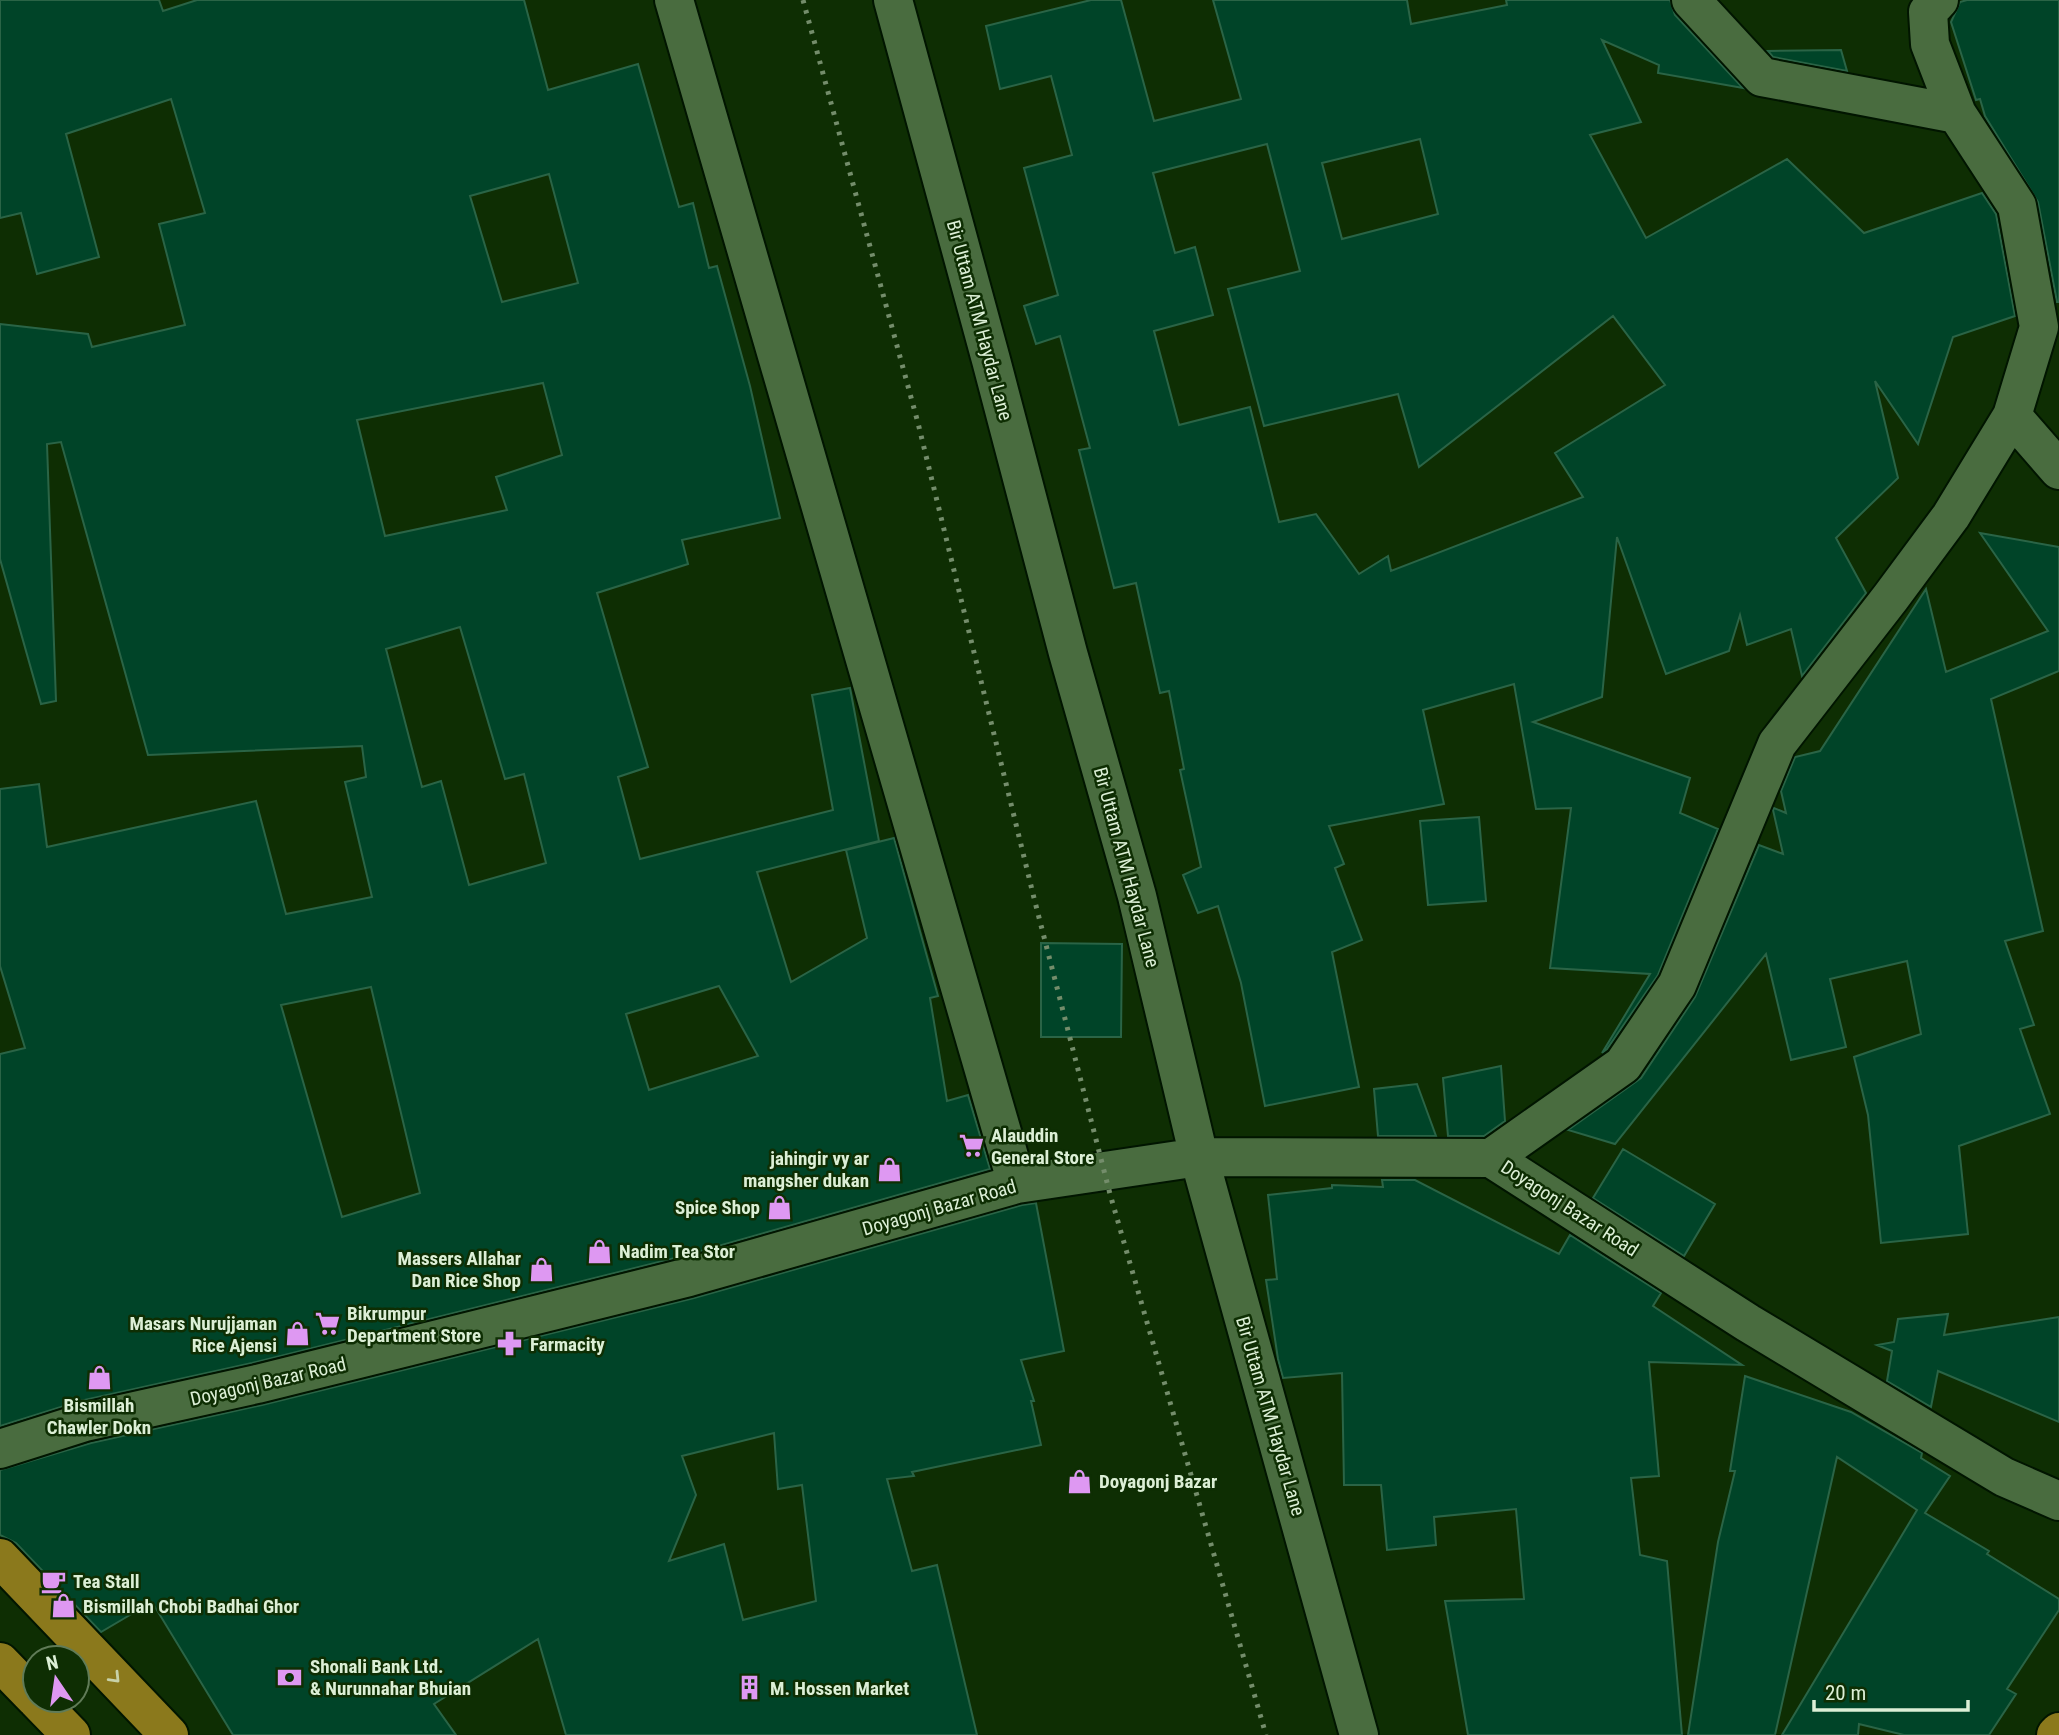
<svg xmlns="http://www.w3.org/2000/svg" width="2059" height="1735" font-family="'Roboto Condensed',sans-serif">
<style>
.building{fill:#004428;stroke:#2a6446;stroke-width:2;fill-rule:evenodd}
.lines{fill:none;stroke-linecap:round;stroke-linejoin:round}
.minor-casing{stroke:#011500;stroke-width:42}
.primary-casing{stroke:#011500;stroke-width:42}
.minor{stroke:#496c3f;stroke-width:38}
.primary{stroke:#8b791c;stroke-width:38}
.rail{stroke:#748d6b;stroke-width:5;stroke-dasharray:3.5 7;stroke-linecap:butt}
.oneway{stroke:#c8d2a8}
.labels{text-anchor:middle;stroke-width:5;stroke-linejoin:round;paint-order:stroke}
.street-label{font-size:19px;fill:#dcefd6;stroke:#0e2e03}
.poi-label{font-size:19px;font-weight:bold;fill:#dcefd6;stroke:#0e2e03;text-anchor:start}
</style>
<rect width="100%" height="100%" fill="#0e2e03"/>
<path class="building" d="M0,0H159L163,11L197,0H524L548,90L638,64L679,207L693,203L709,268L717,266L750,386L780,518L682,540L688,564L597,593L648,767L618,777L640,859L833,810L812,695L850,688L879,841L757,872L791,982L867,938L846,850L894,838L938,996L930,998L947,1101L968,1095L990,1169L683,1256L252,1363L80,1401L0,1426V1054L25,1048L0,966V789L39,784L47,847L256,801L286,914L372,897L345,782L366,777L362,746L148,755L61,442L47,444L56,701L41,704L0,559V324L88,334L92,347L185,325L159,224L205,213L171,99L66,134L99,257L37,274L21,213L0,218ZM549,174L578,283L502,302L470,196ZM543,383L562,455L496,477L507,510L385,536L357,420ZM460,627L505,779L524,774L546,863L469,885L441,781L422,787L386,649ZM719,986L758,1056L649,1090L626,1014ZM371,987L420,1193L342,1217L281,1005Z
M1091,0H1121L1154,121L1241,99L1213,0H1407L1411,24L1507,5L1506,0H1670L1675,15L1743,88L1658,73L1659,65L1602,40L1641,122L1590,135L1646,238L1787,159L1864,233L1982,193L1996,214L2015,316L1953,337L1918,444L1875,381L1898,478L1836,538L1866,593L1802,676L1791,629L1747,645L1740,615L1729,651L1666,674L1617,537L1602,697L1533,722L1690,778L1680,813L1718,829L1658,975L1607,1049L1602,1053L1650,974L1550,968L1571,808L1536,809L1514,684L1423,710L1444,804L1329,826L1344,864L1335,868L1362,940L1332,952L1359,1087L1265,1106L1241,983L1218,906L1198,913L1183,875L1201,867L1180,770L1184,769L1169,691L1160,693L1136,583L1114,588L1079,450L1090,448L1060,336L1036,344L1024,306L1058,295L1024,168L1072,155L1051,76L1000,89L986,26ZM1420,139L1438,214L1342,239L1322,163ZM1267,144L1300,271L1228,289L1264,426L1398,394L1419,467L1613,316L1665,385L1555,453L1583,497L1391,571L1388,556L1359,574L1316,514L1279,522L1250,407L1179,425L1154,331L1213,315L1195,247L1175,253L1153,173Z
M1967,0H2059V302H2057L2038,202L1985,116L1980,99L1976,100L1951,22L1960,2Z
M1841,50L1847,71L1773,57L1768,51Z
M1980,533L2059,547V671L1991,699L2043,931L2005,941L2034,1025L2020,1029L2050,1114L1959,1146L1968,1234L1881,1243L1868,1115L1854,1057L1921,1034L1907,961L1830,979L1846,1047L1791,1060L1766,954L1615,1144L1568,1130L1641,1078L1695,997L1759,845L1783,854L1773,810L1774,808L1786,813L1781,791L1795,757L1820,751L1926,589L1946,672L2048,631Z
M1479,817L1486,901L1428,905L1420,821Z
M1041,943L1122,944L1121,1037H1041Z
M1501,1066L1505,1121L1484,1136H1448L1443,1078Z
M1417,1084L1436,1136H1378L1374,1089Z
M1623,1149L1715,1204L1684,1256L1593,1198Z
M1382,1180H1415L1559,1254L1570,1235L1661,1293L1653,1306L1742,1365L1649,1362L1659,1476L1631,1478L1640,1555L1667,1561L1682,1735H1468L1445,1601L1524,1599L1516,1509L1434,1517L1436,1545L1387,1550L1381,1485H1344L1342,1373L1283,1378L1278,1359L1266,1280L1277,1279L1268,1195L1332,1188V1185L1383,1187Z
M1036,1203L1064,1351L1021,1360L1034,1401H1031L1041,1445L912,1472L914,1476L887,1479L912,1571L937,1565L977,1735H566L538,1639L434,1704L456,1735H233L152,1602L101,1632L16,1543L0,1535V1470L91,1443L262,1405L694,1298L1022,1205ZM774,1433L778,1489L802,1485L816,1601L743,1620L724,1544L669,1561L696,1495L682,1456Z
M1948,1314L1944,1335L2059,1317V1422L1938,1371L1931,1407L1887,1381L1892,1351L1877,1345L1894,1342L1898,1319Z
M1745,1376L1851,1412L1922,1453L1921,1458L1950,1476L1925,1513L1989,1551L1987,1554L2059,1599V1610L2007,1689L2016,1694L1989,1735H1904L1859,1724L1858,1735H1782L1917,1510L1837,1457L1775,1735H1688L1718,1542L1735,1471H1730Z"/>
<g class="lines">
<defs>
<path id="minor" d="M674,0L1017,1184
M893,0L991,360L1068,653L1137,896L1199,1157L1359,1735
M1939,0L1928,12L1930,44L1957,114
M2012,416L2059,470
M1491,1158L1623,1065L1677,985L1777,744L1891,597L1951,516L2012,416L2039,327L2017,206L1957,114L1762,77L1691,0
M0,1449L85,1422L257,1384L689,1277L1017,1184L1199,1157L1491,1158L1748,1323L2004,1477L2059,1501"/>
<path id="primary" d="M0,1558L169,1735
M0,1662L35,1698
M37,1700L71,1735
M2056,1735L2059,1732"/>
</defs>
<use href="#minor" class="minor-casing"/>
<use href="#primary" class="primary-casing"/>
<use href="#minor" class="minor"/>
<use href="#primary" class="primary"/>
<path class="rail" d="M803,0L918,423L1034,898L1110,1194L1266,1735"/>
</g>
<defs><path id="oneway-chevron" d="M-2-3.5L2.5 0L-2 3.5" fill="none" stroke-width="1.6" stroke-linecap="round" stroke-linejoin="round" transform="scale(1.75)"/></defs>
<use class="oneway" href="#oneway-chevron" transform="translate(115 1678) rotate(46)"/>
<defs>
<symbol id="supermarket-bare" viewBox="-9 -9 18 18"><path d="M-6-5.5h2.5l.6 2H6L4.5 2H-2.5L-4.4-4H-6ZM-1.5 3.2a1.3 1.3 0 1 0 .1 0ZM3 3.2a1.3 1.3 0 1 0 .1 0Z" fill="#de98f2" stroke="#0e2e03" stroke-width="2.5" paint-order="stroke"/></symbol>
<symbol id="shop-bare" viewBox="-9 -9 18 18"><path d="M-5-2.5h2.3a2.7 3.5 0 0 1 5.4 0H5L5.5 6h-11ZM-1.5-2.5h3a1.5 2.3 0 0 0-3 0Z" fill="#de98f2" stroke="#0e2e03" stroke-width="2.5" paint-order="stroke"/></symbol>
<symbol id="pharmacy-bare" viewBox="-9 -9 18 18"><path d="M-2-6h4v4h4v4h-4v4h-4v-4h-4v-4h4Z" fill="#de98f2" stroke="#0e2e03" stroke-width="2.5" paint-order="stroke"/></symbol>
<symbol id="cafe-bare" viewBox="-9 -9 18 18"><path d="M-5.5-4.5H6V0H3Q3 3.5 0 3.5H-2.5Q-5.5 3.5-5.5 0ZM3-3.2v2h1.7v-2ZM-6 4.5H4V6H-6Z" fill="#de98f2" stroke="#0e2e03" stroke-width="2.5" paint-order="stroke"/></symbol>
<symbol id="bank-bare" viewBox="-9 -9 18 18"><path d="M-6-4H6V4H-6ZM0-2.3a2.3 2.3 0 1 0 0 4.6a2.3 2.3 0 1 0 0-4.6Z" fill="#de98f2" stroke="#0e2e03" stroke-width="2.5" paint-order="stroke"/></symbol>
<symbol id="building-bare" viewBox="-9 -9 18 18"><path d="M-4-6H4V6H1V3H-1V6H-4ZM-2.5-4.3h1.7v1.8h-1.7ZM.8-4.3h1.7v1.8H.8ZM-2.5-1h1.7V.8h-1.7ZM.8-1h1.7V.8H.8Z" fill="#de98f2" stroke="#0e2e03" stroke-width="2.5" paint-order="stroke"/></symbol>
</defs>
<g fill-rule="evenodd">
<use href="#supermarket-bare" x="954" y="1128" width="35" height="35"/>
<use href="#shop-bare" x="872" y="1152" width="35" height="35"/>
<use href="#shop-bare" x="762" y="1190" width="35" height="35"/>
<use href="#shop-bare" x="582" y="1234" width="35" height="35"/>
<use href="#shop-bare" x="524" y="1252" width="35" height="35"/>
<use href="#supermarket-bare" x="310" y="1306" width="35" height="35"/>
<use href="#shop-bare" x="280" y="1316" width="35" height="35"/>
<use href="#pharmacy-bare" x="492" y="1326" width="35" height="35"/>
<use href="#shop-bare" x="82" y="1360" width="35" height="35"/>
<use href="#shop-bare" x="1062" y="1464" width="35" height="35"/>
<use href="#cafe-bare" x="36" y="1564" width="35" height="35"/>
<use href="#shop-bare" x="46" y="1588" width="35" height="35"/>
<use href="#bank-bare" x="272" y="1660" width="35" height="35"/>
<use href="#building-bare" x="732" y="1670" width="35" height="35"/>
</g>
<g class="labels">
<g class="street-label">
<text transform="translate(980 320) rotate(75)" y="7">Bir Uttam ATM Haydar Lane</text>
<text transform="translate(1127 867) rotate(75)" y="7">Bir Uttam ATM Haydar Lane</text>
<text transform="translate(939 1207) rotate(-16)" y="7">Doyagonj Bazar Road</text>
<text transform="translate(1570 1208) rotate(33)" y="7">Doyagonj Bazar Road</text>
<text transform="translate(268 1381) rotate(-13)" y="7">Doyagonj Bazar Road</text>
<text transform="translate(1271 1416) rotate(74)" y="7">Bir Uttam ATM Haydar Lane</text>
</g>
<g class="poi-label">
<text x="991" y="1142">Alauddin<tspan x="991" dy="22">General Store</tspan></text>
<text x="869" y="1165" text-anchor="end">jahingir vy ar<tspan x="869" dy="22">mangsher dukan</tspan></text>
<text x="760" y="1214" text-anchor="end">Spice Shop</text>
<text x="619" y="1258">Nadim Tea Stor</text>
<text x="521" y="1265" text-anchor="end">Massers Allahar<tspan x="521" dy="22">Dan Rice Shop</tspan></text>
<text x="347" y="1320">Bikrumpur<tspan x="347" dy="22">Department Store</tspan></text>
<text x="277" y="1330" text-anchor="end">Masars Nurujjaman<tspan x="277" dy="22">Rice Ajensi</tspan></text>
<text x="530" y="1351">Farmacity</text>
<text x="99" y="1412" text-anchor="middle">Bismillah<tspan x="99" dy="22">Chawler Dokn</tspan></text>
<text x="1099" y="1488">Doyagonj Bazar</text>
<text x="73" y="1588">Tea Stall</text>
<text x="83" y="1613">Bismillah Chobi Badhai Ghor</text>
<text x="310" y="1673">Shonali Bank Ltd.<tspan x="310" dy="22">&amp; Nurunnahar Bhuian</tspan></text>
<text x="770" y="1695">M. Hossen Market</text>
</g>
</g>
<g transform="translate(56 1679) rotate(347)"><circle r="33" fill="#0e2e03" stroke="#607b57" stroke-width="2"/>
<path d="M0-5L12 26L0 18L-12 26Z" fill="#de98f2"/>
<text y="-10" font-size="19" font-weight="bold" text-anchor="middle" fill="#dcefd6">N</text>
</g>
<path d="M1814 1700v10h154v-10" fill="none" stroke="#dcefd6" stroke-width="3.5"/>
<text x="1825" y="1700" font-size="21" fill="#dcefd6" stroke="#0e2e03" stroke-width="5" paint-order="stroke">20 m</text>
</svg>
